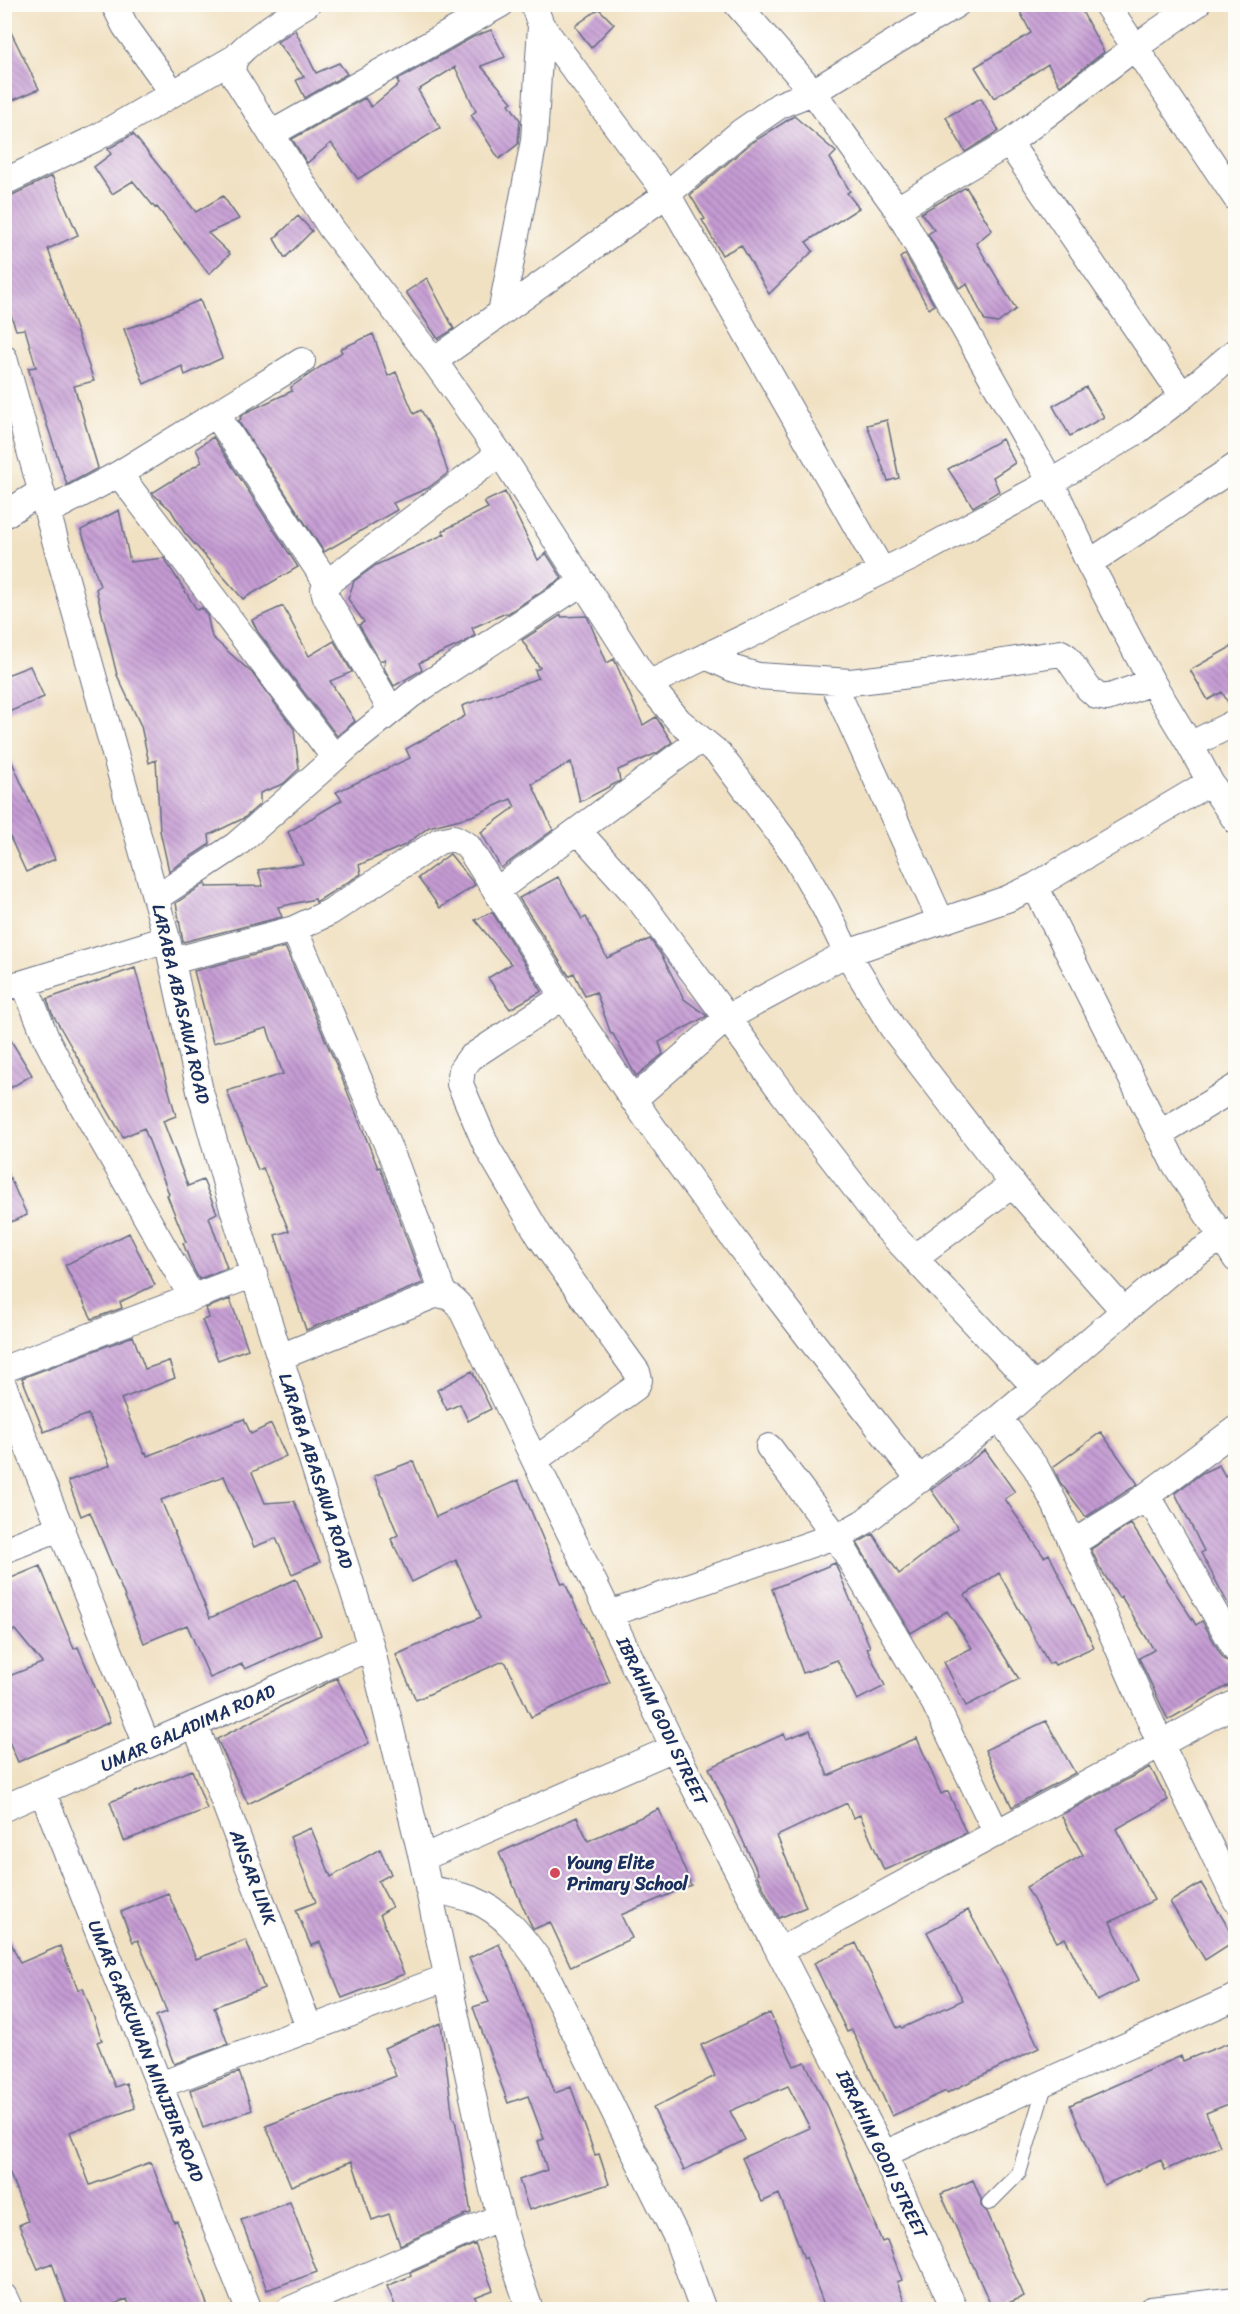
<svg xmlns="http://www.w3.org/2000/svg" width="1240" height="2314" font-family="Sriracha,sans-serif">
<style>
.building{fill:url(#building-back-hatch)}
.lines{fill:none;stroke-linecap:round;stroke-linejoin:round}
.lane-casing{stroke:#666d81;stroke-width:16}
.street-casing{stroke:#666d81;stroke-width:28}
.lane{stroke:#fff;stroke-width:14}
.street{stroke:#fff;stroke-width:26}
.poi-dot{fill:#d1495b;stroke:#fdfcf7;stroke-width:2}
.labels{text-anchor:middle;stroke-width:4.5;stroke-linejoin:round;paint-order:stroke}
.street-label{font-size:18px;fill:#1b2f5e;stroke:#fdfcf7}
.poi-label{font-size:18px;font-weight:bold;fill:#1b2f5e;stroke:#fdfcf7;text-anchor:start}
</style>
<defs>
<pattern id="building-back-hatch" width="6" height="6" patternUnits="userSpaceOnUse" patternTransform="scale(1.5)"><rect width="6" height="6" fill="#c59bd3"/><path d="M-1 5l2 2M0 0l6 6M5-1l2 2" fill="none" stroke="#9f7fae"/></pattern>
</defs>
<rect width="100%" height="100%" fill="#fdfcf7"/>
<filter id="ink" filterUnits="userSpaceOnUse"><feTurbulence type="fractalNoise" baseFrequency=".0167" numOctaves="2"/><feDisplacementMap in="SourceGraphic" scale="12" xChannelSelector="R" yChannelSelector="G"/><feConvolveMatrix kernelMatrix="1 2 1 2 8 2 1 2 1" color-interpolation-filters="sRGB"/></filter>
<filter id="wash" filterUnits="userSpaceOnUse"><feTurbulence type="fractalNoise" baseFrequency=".008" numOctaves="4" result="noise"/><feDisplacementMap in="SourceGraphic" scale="24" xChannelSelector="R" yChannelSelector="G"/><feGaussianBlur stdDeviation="1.35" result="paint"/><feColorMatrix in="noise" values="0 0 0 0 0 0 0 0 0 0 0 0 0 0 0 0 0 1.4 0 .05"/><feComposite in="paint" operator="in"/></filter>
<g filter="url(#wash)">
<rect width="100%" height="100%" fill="#f1e1c3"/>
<g id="blocks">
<path class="building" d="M1016,4H1078L1104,52L1060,86L1048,64L994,98L975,67L1031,33Z
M599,9L614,24L591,48L575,26Z
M4,18L39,89L4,104Z
M295,30L316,73L339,63L347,74L305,98L296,80L304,77L277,42Z
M491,30L505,57L481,66L512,102L509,104L520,120L518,144L499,159L471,115L476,111L455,67L418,90L440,128L358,179L331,143L307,163L292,139L365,98L371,107L399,84L397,80L473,37Z
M981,98L999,131L965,152L946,117Z
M794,116L836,152L830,158L850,191L847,193L859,208L806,242L813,251L769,294L741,245L722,255L702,220L705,219L690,195L750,144Z
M133,134L196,212L223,196L239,219L208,233L230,254L209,274L157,207L155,208L133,181L112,194L94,167L111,154L108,149Z
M52,176L78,235L48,249L94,381L74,386L98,468L67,485L28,368L36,367L25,329L16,330L4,295V199Z
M966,187L992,230L976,243L1016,309L998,323L985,321L967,284L959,288L928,234L934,230L921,213Z
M298,216L312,231L285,258L274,239Z
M905,254L934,305L929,309L900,258Z
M427,278L454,329L438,339L406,292Z
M200,300L222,358L185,375L182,366L144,384L124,329L151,321Z
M373,334L388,376L396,372L414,414L421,410L438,441L448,473L428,488L393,503L397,510L324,552L238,421L241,419L240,417L249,411L292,391L291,387L342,352L340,349Z
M1086,387L1104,417L1070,436L1053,406Z
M887,420L899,478L888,481L867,425Z
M213,437L298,567L243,599L184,532L171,510L152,493L202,462L196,449Z
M1002,439L1015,463L993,477L999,491L973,507L948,469Z
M505,492L538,560L546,553L562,578L507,614L506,613L472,628L475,635L463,643L419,663L422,670L394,686L384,668L385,659L380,661L359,625L364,622L348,599L354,581L376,565L445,534L442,531L488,508L484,502Z
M119,510L130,562L164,558L197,610L202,608L207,615L212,637L252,673L294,729L299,769L283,784L260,793V804L244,818L209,835L210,844L169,871L160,831L156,760L149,763L141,726L117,675L96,589L100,586L81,530Z
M283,606L309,656L334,641L352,672L330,681L355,721L337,736L258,632L252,620Z
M561,615V617L587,616L607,663L614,659L643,725L656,717L672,742L657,753L618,770L620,781L580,802L571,762L532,784L553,830L501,868L481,832L515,807L511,799L472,816L429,827L405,845L359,865L361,874L316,902L315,899L278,907L282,917L183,942L176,903L206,883V887L263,886L258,870L303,864L288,832L342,800L336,792L410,758L406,749L465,716L462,706L538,678L535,670L540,668L522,640Z
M1236,644V707L1231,708L1222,692L1208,700L1190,670Z
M30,666L44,697L4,714V676Z
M4,744L55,859L26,872L4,824Z
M450,854L475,885L440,908L418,878Z
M558,877L582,919L586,917L607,958L650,939L662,956L684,999L707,1016L659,1042L663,1054L636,1076L613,1034H611L596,992L585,996L574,973L569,976L519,898Z
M492,912L542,991L510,1009L488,978L511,964L475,920Z
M285,947L341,1076L378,1168L380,1167L423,1283L306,1330L275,1235L289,1231L263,1168L258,1170L227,1091L283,1074L267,1028L213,1043L194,971Z
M135,968L176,1116L163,1121L188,1186L203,1180L217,1213L209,1217L227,1268L199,1279L191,1264L183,1243L186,1242L167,1195L169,1194L144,1128L123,1137L52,1013L47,999Z
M4,1029L32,1075L4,1092Z
M4,1165L27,1215L4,1225Z
M129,1233L155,1285L120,1302L122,1308L92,1319L65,1265Z
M230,1299L248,1349L218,1360L202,1320L209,1318L206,1308Z
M133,1336L145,1369L169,1361L175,1378L121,1399L144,1453L146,1452L147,1456L244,1419L251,1434L271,1424L286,1456L252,1472L265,1503L294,1501L320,1562L292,1574L276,1538L254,1547L224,1476L161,1500L210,1618L296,1579L321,1635L245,1669L242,1664L210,1678L187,1625L144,1643L90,1512L81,1516L68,1481L110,1465L88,1414L44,1432L22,1378Z
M472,1371L491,1409L468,1421L460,1404L447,1410L437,1390Z
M1101,1432L1138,1484L1086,1517L1060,1482L1053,1467Z
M985,1450L1015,1492L1005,1499L1044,1557L1049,1554L1094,1647L1055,1665L1053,1662L1049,1664L999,1573L965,1595L1019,1679L966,1706L944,1662L972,1648L947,1611L911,1633L857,1543L873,1534L899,1574L958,1528L931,1490Z
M413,1461L436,1517L518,1480L562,1584L565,1583L610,1682L531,1717L506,1663L503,1661L416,1700L396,1655L481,1617L456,1560L412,1582L391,1539L398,1535L374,1476Z
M1219,1465L1225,1476L1236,1469V1619L1201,1553L1204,1551L1175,1493L1202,1473Z
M1131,1524L1196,1625L1202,1621L1223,1658L1229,1663L1236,1665V1681L1168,1720L1139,1658L1154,1650L1121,1596L1119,1598L1100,1568L1091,1549Z
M835,1563L870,1647L867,1648L885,1686L857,1700L837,1660L803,1673L772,1589Z
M40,1566L74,1649L78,1647L110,1722L18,1762L4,1730V1678L42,1663L15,1630L4,1635V1581Z
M337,1678L369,1743L248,1804L217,1739Z
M1046,1721L1075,1773L1012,1807L985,1750Z
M810,1730L828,1776L917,1738L941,1794L948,1791L966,1833L937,1848L884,1870L860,1815L853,1818L847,1803L777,1836L806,1907L779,1918L757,1875L758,1873L709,1768L784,1734L786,1739Z
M1150,1767L1168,1800L1116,1829L1154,1900L1110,1922L1139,1980L1097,2001L1065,1938L1057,1942L1026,1887L1083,1855L1061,1815Z
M192,1770L207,1809L124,1841L110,1802Z
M659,1809L691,1885L621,1915L632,1938L571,1967L550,1922L534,1929L532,1927L499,1853L577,1817L588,1841Z
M311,1828L331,1877L380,1849L391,1874L378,1881L392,1907L380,1914L404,1974L342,1998L320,1942L311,1946L296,1910L316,1902L290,1837Z
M1201,1883L1236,1940L1205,1960L1170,1902Z
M168,1893L196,1959L246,1940L264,1988L214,2007L228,2044L174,2064L156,2016L167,2012L138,1940L133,1942L121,1912Z
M968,1910L1006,1978L1039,2048L947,2093L946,2091L892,2116L852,2030L847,2032L814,1963L856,1943L897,2028L901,2026L902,2028L963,2000L927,1932Z
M4,1927L20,1963L60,1946L78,1990L83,1988L102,2040L97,2042L115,2087L126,2083L135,2108L70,2132L90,2185L151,2162L174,2222L177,2221L209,2310H131L127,2299L98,2310H69L52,2263L38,2269L19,2225L28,2221L4,2158Z
M499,1944L513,1976L555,2093L571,2087L595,2155L599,2154L609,2184L529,2210L519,2180L547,2170L538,2141L544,2139L528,2096L508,2103L473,2007L489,2002L469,1958Z
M770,2013L794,2066L805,2062L828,2109L882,2242L887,2240L902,2280L897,2282L907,2310H826L806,2257L804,2258L779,2194L762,2202L742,2158L810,2128L788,2086L730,2111L745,2140L684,2170L653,2108L715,2076L701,2045Z
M441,2023L453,2119H455L471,2213L463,2215L464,2216L400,2245L389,2214L372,2220L352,2161L291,2186L266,2126L396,2076L384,2048Z
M1236,2040V2101L1206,2113L1220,2146L1165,2170L1161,2160L1104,2185L1070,2105L1181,2056L1183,2061Z
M239,2072L252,2110L203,2128L190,2090Z
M973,2180L981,2199V2206L987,2212L1024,2296L993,2310L941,2194Z
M290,2202L317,2272L267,2290L241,2220Z
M475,2244L493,2290L475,2297L480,2310H397L387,2286L411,2276L410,2273Z"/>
</g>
</g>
<g filter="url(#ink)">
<use href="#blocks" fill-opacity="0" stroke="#666d81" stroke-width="1.5"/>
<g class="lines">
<defs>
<path id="lane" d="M989,2203L1019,2173L1046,2082"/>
<path id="street" d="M114,4L125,26L173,93
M307,4C290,14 249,41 237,56C233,61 232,68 233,74L331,228L434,361L509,467L648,684L679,721L719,754L793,852L825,908L847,953L892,1027L1020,1193L1124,1311
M737,4L813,92L897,209L1051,482L1089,563L1152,682L1190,745L1210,782L1236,821
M1106,4L1236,198
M541,25L667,194L882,571
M271,134L501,4
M1009,143L1183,396
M4,182L96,138L236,57
M897,209L1009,143L1134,48L1197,4
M501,313L534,141L541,25L533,4
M4,358L167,939L200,1091L231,1202L371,1647L422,1858L493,2190L509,2248L530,2310
M434,361L667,194L741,132L780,105L813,92L957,4
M216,414L327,583
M119,474L302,361
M47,512L119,474L335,758
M4,515L41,492
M1089,563L1236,466
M706,656L734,669L758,676L851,682L951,670L1061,653L1067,657L1088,688L1097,696L1107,698L1152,682
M832,681L941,921
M648,684L912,557L1051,482L1137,431L1183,396L1236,351
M391,710L326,597L324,590L327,583L499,454
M1190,745L1236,722
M578,831L636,895L796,1111L887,1229L1035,1387
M1035,886L1173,1161L1236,1259
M496,891L701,739
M156,898L236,845L353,742L411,695L583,582
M294,929L396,1165L443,1293
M172,961L294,929L330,912L439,841L454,838L467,845C521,930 575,1016 633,1099C724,1230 822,1355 920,1480
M24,983L46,1038L70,1084L192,1297
M4,987L24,983L167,939
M633,1100L727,1018L847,953L1007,899L1035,886L1210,782
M1159,1134L1236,1087
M914,1258L1013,1184
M280,1357L432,1296C446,1293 452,1297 461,1308L674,1748L884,2154L955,2310
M4,1369L254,1274
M4,1387L147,1745
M999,1418L1036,1468L1056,1506L1161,1745L1236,1900
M769,1447L836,1536L935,1704L997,1834
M535,1460L636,1387L639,1380L637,1372L540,1237L487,1147L460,1084L462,1069L470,1058L564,996
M1134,1505L1236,1429
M1073,1543L1134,1505L1144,1502L1156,1510L1236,1650
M4,1550L62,1527
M609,1614L846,1532L864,1522L999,1418L1171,1271L1236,1228
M195,1724L310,2030
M43,1793L249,2310
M4,1808L371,1647
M422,1858L674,1748
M428,1888C443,1892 460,1895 474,1900C504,1912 522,1937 540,1962L677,2238L703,2310
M779,1951L1236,1703
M160,2085L448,1977
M884,2154L1236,1997
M4,2297L10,2310
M289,2310L500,2217
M1151,2310L1236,2300"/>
</defs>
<use href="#lane" class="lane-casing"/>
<use href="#street" class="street-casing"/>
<use href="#lane" class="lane"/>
<use href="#street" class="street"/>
</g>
</g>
<circle class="poi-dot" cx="555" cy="1873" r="6"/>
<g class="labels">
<g class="street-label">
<text transform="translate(181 1004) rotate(77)" y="6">LARABA ABASAWA ROAD</text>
<text transform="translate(316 1471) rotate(72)" y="6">LARABA ABASAWA ROAD</text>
<text transform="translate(662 1721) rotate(64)" y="6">IBRAHIM GODI STREET</text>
<text transform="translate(188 1728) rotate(-24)" y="6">UMAR GALADIMA ROAD</text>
<text transform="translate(253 1877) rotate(69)" y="6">ANSAR LINK</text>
<text transform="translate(146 2051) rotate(68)" y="6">UMAR GARKUWAN MINJIBIR ROAD</text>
<text transform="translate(882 2154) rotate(64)" y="6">IBRAHIM GODI STREET</text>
</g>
<g class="poi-label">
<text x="567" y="1869">Young Elite<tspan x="567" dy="21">Primary School</tspan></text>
</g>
</g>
<rect width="1240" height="2314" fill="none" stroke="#fdfcf7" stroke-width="24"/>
</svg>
